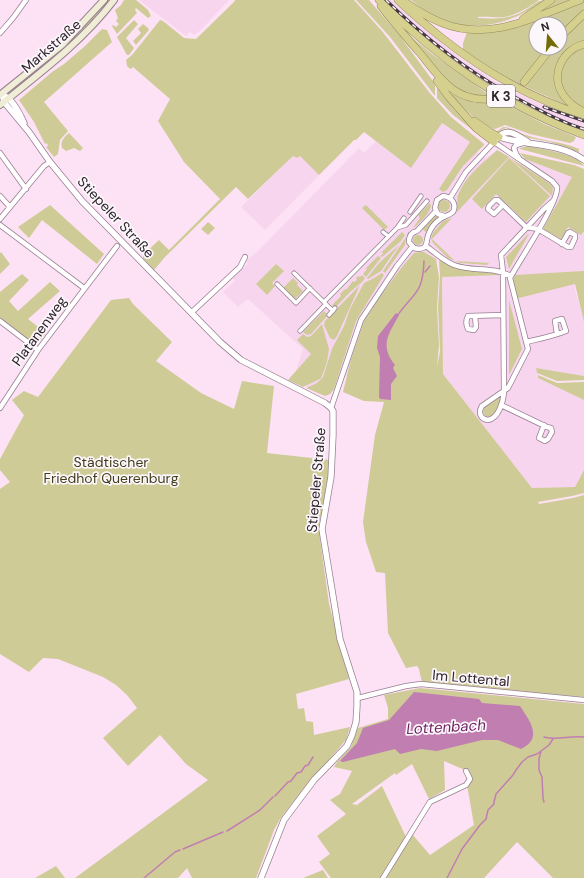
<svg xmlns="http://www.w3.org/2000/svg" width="584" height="878" font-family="'DM Sans',sans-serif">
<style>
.built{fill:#f7d5ee}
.green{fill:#cfcb97}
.water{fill:#c17eb1}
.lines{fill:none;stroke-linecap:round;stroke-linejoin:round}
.stream{stroke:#c17eb1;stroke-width:1.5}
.trunk-tunnel{stroke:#d3bccd;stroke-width:7;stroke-dasharray:7 3.5;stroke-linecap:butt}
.pedestrian-casing{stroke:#987f91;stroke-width:5}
.minor-casing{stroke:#987f91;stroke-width:6}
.tertiary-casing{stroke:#987f91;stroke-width:7}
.secondary-casing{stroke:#987f91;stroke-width:8}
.trunk-casing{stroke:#948c5a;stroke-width:8}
.pedestrian{stroke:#fff;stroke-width:3.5}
.minor{stroke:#fff;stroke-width:4.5}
.tertiary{stroke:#fff;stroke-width:5.5}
.secondary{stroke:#efedd5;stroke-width:6}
.trunk{stroke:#d6d08f;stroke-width:7}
.rail-casing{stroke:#443841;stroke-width:3}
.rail{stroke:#fcf7fb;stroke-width:1.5;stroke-dasharray:4.5;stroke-linecap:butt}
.labels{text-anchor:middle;stroke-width:3.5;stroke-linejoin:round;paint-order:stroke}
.shield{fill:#fcf7fb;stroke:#6b6369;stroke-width:1}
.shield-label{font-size:13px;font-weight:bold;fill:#2d232b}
.street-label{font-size:14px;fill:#2d232b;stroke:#fcf7fb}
.park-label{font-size:14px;fill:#423e1a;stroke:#fcf7fb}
.water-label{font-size:15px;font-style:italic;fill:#6f1f61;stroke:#fcf7fb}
</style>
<rect width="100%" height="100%" fill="#fde2f5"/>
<path class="built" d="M139,0H229L201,30L194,35L190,32L186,36Z
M384,0H393L421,26L445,46L469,64L495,81L532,100L552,109L584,119V131L540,113L503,93L472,74L441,52Z
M441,123L470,142L468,146L486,158L498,150L509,157L519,165L525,159L573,177L584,183V271L574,285L584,322V376L536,368L538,378L584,400V470L575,487L532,488L443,374L442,263L430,255L424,252H416L393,281H391L364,321L351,359L347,376L339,373L334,389L330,394L325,396L293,380L303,349L248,299L238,307L223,292L235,281L232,277L248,264L246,261L257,252L359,148L364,153L376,141L411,168Z
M290,138L356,140H354L265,230L241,207L290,159Z"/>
<path class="green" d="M106,0H111C84,34 50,61 17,88L16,87C48,61 80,33 106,0Z
M124,0H136L148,10L151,16L148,18L136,8L135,10L137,13L135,15L117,34L112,26L113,25L116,27L119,24L116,21L118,18L115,10L121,5Z
M235,0H354L382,31L429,92L451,117L484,144V145L463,166L447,190L443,192L439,189L470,142L442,123L411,168L364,132L356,140H354L319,175L300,156L297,158L293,156L248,199L236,187L165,257L154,270L143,258V255L159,240L169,250L220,199L184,162L158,121L170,99L133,67L131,69L129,68L127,66L126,60L132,55L160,20L163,21L184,38L196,39L234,2Z
M356,0H369L400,36L433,81L435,86V96L390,37Z
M411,0H539C529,7 517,15 504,17C496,18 487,16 478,17V18C492,19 507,19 520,13C528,10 536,0 545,0C501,32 454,36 411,0Z
M553,0H572L533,15Z
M584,0V12L560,35V24H536V48H550L520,84L508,78L507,79L463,50V43L467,32H479L570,5Z
M584,19V41C561,46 546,72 558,94C560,98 564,101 566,104V105L524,86L536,73L556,48H560C560,36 575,26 584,19Z
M134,20L138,24L126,38L134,48L129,55H127L117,37Z
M143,24L148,28L149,30L136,45L133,41L141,33L138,29Z
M102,29L107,30L112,42L44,102L68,131L60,140L58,154L54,157L46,147L48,146L47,143L45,144L34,122L19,100L52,72L64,64L85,46Z
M405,32L432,54L492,97L470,96L449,85Z
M584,46V108C564,99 553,79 567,60C569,57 570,54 573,52C576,50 581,48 584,46Z
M437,88C444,94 447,101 453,108C462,119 473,128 484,136L483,138L453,115L437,98Z
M452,94L466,100L476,103L498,100L544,124L576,137L574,141L570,143L530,134L505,125L495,129L491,128L489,129L479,123L451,95Z
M503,127C510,127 516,131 523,134C541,141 561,141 579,149V152L550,142L529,138L506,128L503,129L496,134L495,133Z
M69,133L83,148L80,151L74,148L66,151L62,148C60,142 64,137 69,133Z
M528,146C541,149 578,154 584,166L520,149V148Z
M497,150L509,157L549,183L553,188L552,195V196L509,157L456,213C459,207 456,201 458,195C466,175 482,164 497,150Z
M520,153L574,165L584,169V231L581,235L568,227L561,239L543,229L572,177L525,159Z
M509,158L550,196L526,222L496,194L482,209L472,199Z
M438 206a6 6 0 1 1 12 0a6 6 0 1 1-12 0Z
M429,204H431C431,213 421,221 415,227L413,228L420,218L418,215Z
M50,205L104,254L97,264L42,220L29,238L18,227Z
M366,205L388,227L384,230L362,208Z
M435,214L439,217L426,232L422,229Z
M452,218L432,239L455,261L489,263L487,265L461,263L455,261L448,258L433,243L431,238L433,233L443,221Z
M208,222L215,228L208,235L201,229Z
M402,232L405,235L401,241L382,257L380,256L383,254L382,252Z
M528,234H529L509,269L506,257Z
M413 240a5 5 0 1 1 10 0a5 5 0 1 1-10 0Z
M406,237L405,245L385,273L383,271Z
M399,245L381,271L368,279L367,278L379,263Z
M1,252L10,264L0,274V253Z
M420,252H424L436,259L439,277L437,307L439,345L437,367L440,351L438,307L440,276L439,261L441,260L455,268L490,272L500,275L442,277L443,374L532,488L575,487L584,470V493L572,496L538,502L539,504L573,498L584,495V697L422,683L419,669L417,666L406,668L388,633L385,573L376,572L366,542L363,522L375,435L384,402L364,401L343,392L351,359L364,321L381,295L402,267L414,253Z
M378,256L381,258L366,277L363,274L367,269L366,268Z
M276,264L284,271L272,283L275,286L267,295L256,284Z
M583,271H584V322L575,284L519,298H517L513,280L515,275Z
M382,273L384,275L356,321L334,389L330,394L325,396L306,388L317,383L323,377L332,349L344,326L350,309L364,283L374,278Z
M22,274L29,280L9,301L18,311L50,282L60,291L28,319L46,333L36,346L0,318V292Z
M362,275L365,278L362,282L350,292L335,308L332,305L341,296L340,294L345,289L346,290L353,281L354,282L357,280L356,278L358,276L360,277Z
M293,278L298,283L297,285L303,291L294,300L283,288Z
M360,285L337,336L334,340L330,338L324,325L325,321Z
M129,298L133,304L172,342L156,361L201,393L234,409L242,381L274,386L267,453L330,460L328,485L319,524L320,539L329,604L349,679L296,694L298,709L304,708L306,721L313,722L314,735L350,727L346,740L301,792L280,819L274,830L256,878H192L187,868L178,878H75L208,780L186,764L160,735L128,766L103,738L137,708L127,695L116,685L103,677L58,659L43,658L29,672L0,654V489L10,482L0,470V459L24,415L12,400L24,391L38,397L111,300Z
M509,300L522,349L509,375Z
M324,311L328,315L311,334L307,335L303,332Z
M322,324L329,349L327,362L322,376L320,379L303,387L288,380L311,354L297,340L303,334L307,337L311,336Z
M536,368L584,376V380L557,381L537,373Z
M538,375L557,383L584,382V400L538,378Z
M498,398H500C501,404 496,412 491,416L486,417L483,412L485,407Z
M420,688L584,704V878H553L517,842L484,878H385L412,834L430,855L474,825L467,785L471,778L467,771L444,761L445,790L429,799L412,764L396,775L395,773L352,804L357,805L382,786L407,839L383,878H331L319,862L330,854L317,836L346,814L330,800L340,794L352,771L334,767L337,762L351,747L358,728L388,719V708L384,695Z
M56,866L65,878H35Z
M323,870L328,878H303Z"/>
<path class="water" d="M396,313L399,315C389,334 379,345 395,365L393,368L397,376L391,384V400L380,399L379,397L380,357L377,348L378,336Z
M414,692L479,699L482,703L520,706C529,720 544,738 521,749L498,740H482L437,751L421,749L400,754L395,749L343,762L340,761L357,743L363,728L389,720Z"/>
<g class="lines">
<path class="stream" d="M425,272L430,266
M397,316C414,292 423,294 424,261
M544,737C555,741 571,735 584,737
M541,751L539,759V770L542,777L543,798L544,802
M275,796L288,782L291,781L297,773L301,772L305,766L308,765L313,757
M227,831L260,810L273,797
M183,849L223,832
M144,878L175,852L180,850
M447,878L462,849L480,825L486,819L488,810L494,804V802L496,794L513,775L516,770L522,762L528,757L537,754L549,745L553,739"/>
<path class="trunk-tunnel" d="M490,99L511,91L524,82"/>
<defs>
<path id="pedestrian" d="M410,212L421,196
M397,228L406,225L427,201
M383,232L388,236
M294,273L333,311
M277,284L296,303L310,288
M324,302L397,228L404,218
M329,315L335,308
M300,331L326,304"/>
<path id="minor" d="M0,33L13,18L26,0
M0,153L26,189
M519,158L516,154L514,148L516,145L523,143
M0,196L10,207
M450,198L466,172L494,142L552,181L557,187C559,202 519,261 510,278L528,349L508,388L482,406C478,412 480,419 488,420C499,418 503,402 504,392L503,272L501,255L544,209L553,201
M503,205L494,214L488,209L489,206L495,200H498L525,226L526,227L538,229L568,247H571L575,238V235L570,232L568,233L562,244
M436,211L417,231C412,232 409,236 409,242L414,248C430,252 425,240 429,233C431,228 435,223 439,220C443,216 449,216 453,212C457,204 452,197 443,196L437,200L435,208L438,214L444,216
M0,219L44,166L50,162
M0,225L84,288
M426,246C434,252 444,261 454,265C472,272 492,266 511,276
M191,313L240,267L245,257
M475,316L476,327L474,330L468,329C466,325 466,320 468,316L503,315
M0,321L38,350
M526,342C539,339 554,336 566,331L562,319L555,321L557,334
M501,405L547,427L551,428L552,432L548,439L545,441L539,438L544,425
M0,408L38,350L117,246
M331,408L361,320L397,266L412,247
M358,698L406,686L421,684L584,700
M383,878L430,802L466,785L470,779L466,771"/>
<path id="tertiary" d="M2,94L4,102L29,132L50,162L82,201L220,342L241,360L325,403L331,408L333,411V435L331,477L322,529L340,639L357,692V706L356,722L352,735L347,746L314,780L284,820L261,878
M5,96C14,101 20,114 24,123
M499,137C526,146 559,142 584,160
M498,138C507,126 518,136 528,142"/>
<path id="secondary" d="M0,95L62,45L104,0
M0,105C40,73 83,41 114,0"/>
<path id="trunk" d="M379,0C439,60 504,106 584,135
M398,0C412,14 427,26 442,38C485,72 531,99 584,115
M402,0C415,9 427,17 442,23C490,42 535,17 580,0
M381,6C393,22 406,37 419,52C439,76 453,102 490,99
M523,19L551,0
M560,37L584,14
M437,81L448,96L476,128L494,142
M524,82L551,48
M584,112C576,108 569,103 564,96C549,76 562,50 584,44
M474,121L490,132L499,137"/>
</defs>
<use href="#pedestrian" class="pedestrian-casing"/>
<use href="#minor" class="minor-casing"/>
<use href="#tertiary" class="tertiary-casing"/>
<use href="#secondary" class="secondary-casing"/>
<use href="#trunk" class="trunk-casing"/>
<use href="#pedestrian" class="pedestrian"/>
<use href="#minor" class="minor"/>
<use href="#tertiary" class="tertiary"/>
<use href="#secondary" class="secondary"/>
<use href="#trunk" class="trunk"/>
<defs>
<path id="rail" d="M386,0C429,42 475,77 528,104C547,114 564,123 584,129
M544,107L584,121"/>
</defs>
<use href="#rail" class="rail-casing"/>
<use href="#rail" class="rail"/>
</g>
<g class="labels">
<rect class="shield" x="487" y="85" width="28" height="22" rx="3"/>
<g class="shield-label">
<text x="501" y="101">K 3</text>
</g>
<g class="street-label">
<text transform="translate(51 46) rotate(-41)" y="5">Markstraße</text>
<text transform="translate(116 217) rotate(47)" y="5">Stiepeler Straße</text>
<text transform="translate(39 331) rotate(-54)" y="5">Platanenweg</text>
<text transform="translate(316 480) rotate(-85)" y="5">Stiepeler Straße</text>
<text transform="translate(471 678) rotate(5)" y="5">Im Lottental</text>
</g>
<g class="park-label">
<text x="111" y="467">Städtischer<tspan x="111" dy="16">Friedhof Querenburg</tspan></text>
</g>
<g class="water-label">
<text transform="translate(446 727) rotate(-3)" y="5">Lottenbach</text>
</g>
</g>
<g transform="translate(548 36) rotate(343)"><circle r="19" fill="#fcf7fb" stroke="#a9a2a8"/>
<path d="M0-3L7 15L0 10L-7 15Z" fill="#746c07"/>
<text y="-6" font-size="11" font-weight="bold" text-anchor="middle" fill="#2d232b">N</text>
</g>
</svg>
